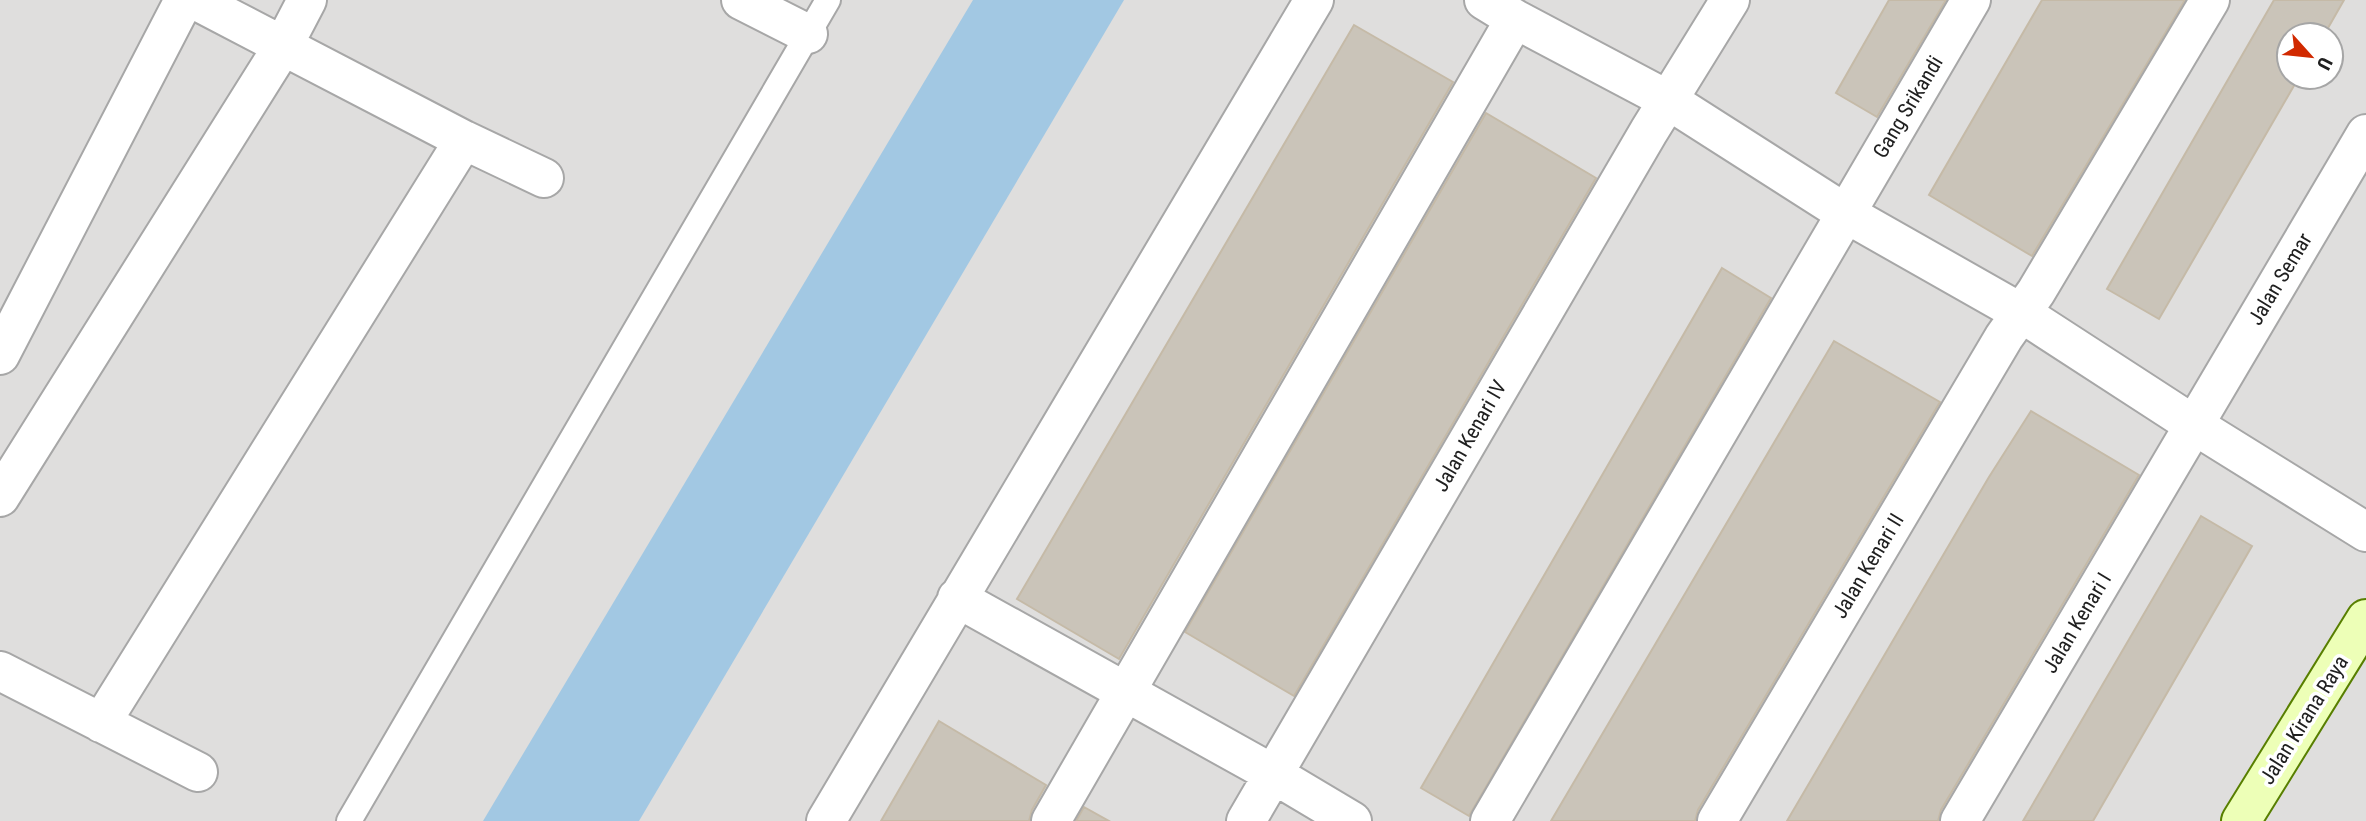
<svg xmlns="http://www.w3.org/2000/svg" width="2366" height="821" font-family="'Roboto Condensed',sans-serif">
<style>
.residential{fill:#dfdedd;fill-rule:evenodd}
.water{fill:#a2c8e3}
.building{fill:#cac4b9;stroke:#c5baa7;stroke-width:2}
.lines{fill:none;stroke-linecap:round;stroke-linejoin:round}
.lane-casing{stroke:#a7a7a7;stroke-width:28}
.street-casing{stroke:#a7a7a7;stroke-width:42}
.secondary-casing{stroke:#587f00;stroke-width:42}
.lane{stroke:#fff;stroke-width:24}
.street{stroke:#fff;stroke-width:38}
.secondary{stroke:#edffb7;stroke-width:38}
.labels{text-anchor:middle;stroke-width:7;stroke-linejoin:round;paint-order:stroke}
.street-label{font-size:21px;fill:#202020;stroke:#fff}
</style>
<rect width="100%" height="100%" fill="#f2f0e6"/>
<path class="residential" d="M0,0H2366V821H0ZM2289,35H2331V77H2289Z"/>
<path class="water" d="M973,0H1124L639,821H483Z"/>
<path class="building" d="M1889,0H1946L1877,117L1836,93Z
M2042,0H2185L2032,256L1929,195Z
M2274,0H2344L2324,35H2289V77H2299L2159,319L2107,289Z
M1354,25L1453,82L1119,659L1017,599Z
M1486,113L1596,178L1294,696L1185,632Z
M1722,268L1771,298L1469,816L1421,788Z
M1834,341L1940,402L1698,810L1695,821H1551Z
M2031,411L2139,475L1941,810L1938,821H1787L1989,477Z
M2201,516L2252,546L2093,821H2023Z
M939,721L1046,785L1032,810L1029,821H881Z
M1084,807L1109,821H1076Z"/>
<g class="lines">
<defs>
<path id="lane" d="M349,821L828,0"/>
<path id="street" d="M195,0L464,140L544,178
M741,0L808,34
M1484,0L1515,19L1668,100L1845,213L2023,314L2194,425L2366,532
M0,355L184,0
M0,497L283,46L307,0
M957,598L1273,774L1352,821
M0,671L198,772
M101,723L464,140
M826,821L1314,0
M1051,821L1515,19
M1246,821L1649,131L1730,0
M1490,821L1971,0
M1717,821L2004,337L2036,292L2210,0
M1960,821L2366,134"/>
<path id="secondary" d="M2241,821L2366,619"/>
</defs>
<use href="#lane" class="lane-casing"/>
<use href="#street" class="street-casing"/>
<use href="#secondary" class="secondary-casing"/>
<use href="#lane" class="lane"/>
<use href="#street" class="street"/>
<use href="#secondary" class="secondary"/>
</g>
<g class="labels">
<g class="street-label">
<text transform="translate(1908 107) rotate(-59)" y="7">Gang Srikandi</text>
<text transform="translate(2280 279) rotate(-59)" y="7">Jalan Semar</text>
<text transform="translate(1470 436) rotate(-60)" y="7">Jalan Kenari IV</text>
<text transform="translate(1868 566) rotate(-59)" y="7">Jalan Kenari II</text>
<text transform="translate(2077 623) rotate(-59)" y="7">Jalan Kenari I</text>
<text transform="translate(2304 720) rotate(-58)" y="7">Jalan Kirana Raya</text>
</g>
</g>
<g transform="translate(2310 56) rotate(117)"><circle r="33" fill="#ffffff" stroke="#a6a6a6" stroke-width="2"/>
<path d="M0-5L12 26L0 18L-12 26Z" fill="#d12900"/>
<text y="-10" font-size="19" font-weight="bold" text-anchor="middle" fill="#202020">U</text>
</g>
</svg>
